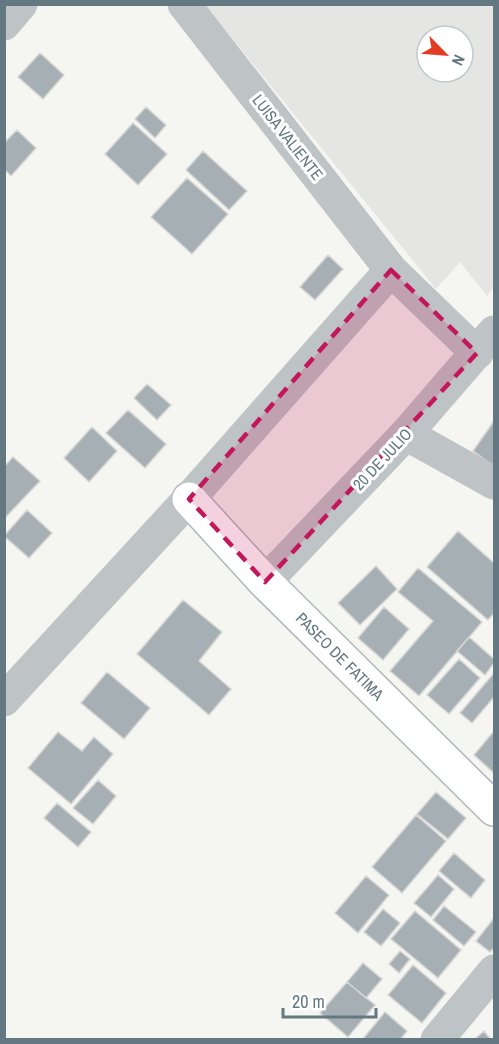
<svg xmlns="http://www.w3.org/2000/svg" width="499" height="1044" font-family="'Archivo Narrow',sans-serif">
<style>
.built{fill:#e5e6e4;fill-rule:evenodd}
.building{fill:#a6b0b4;stroke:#d6d6d4;stroke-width:1.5}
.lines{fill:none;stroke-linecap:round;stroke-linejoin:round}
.secondary-casing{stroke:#b0b7ba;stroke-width:36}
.street{stroke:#bec3c5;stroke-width:33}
.secondary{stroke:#fff;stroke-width:33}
.marked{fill:#c2185b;fill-opacity:0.2;stroke:#c2185b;stroke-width:4.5;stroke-dasharray:12 8;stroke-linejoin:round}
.labels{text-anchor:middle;stroke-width:6;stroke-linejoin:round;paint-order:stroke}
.street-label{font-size:16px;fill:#647882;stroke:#fff}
</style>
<rect width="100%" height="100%" fill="#f5f5f1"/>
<path class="built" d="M205,5H494V287L487,296L460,262L436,289ZM427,36H463V72H427Z"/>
<path class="building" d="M40,53L64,75L43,99L18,77Z
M146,107L166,125L155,138L135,119Z
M133,123L167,154L138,185L105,154Z
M17,130L36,148L11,176L4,169V143Z
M203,151L247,191L229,210L186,170Z
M187,178L228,214L192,254L151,217Z
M328,255L343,269L315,300L300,287Z
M147,384L171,405L157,420L134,398Z
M128,410L166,444L145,468L106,433Z
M494,421V466L473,451Z
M92,427L117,451L89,482L64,458Z
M13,457L40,481L4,519V467Z
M27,510L52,533L29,558L4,536Z
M458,531L494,563V613L488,620L427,567Z
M376,566L397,589L360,625L338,603Z
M418,568L482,622L419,696L390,671L433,621L398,592Z
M183,600L222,632L199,661L231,689L209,715L137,654Z
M384,607L409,629L383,660L358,638Z
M469,637L494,659V663L485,675L457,651Z
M459,659L480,678L449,714L427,695Z
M107,672L150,708L124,739L81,703Z
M494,673V697L472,723L460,713Z
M494,731V773L474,755Z
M58,732L82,751L94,737L113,754L71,804L28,768Z
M98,780L116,796L93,824L73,808Z
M436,792L466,818L448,839L417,814Z
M57,803L91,832L78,847L44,818Z
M416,815L446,841L402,893L372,867Z
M454,853L485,880L471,898L439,871Z
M438,875L454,889L431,917L414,903Z
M366,876L389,895L358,933L335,913Z
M444,906L476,932L464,946L433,920Z
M383,909L400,923L381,946L364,932Z
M415,911L461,950L438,978L391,939Z
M494,918V948L490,952L476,941Z
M400,951L410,959L399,973L389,964Z
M363,963L382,979L366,998L347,982Z
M413,965L446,993L422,1023L388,995Z
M347,982L375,1005L348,1037L320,1013Z
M385,1012L407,1031L400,1040H362Z
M484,1031L491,1040H474Z"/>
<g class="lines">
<defs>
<path id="secondary" d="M189,499L265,582L494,809"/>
</defs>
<use href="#secondary" class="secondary-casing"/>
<path class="street" d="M184,4L391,270L477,353
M4,24L21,4
M406,434L494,483
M265,582L406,434L494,332
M4,700L189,499L391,270
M437,1040L494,971"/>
<use href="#secondary" class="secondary"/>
</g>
<path class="marked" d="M391,270L477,353L265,582L189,499Z"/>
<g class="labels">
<g class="street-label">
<text transform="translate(288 137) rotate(52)" y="6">LUISA VALIENTE</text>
<text transform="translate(382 459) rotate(-47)" y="6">20 DE JULIO</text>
<text transform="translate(340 656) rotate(45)" y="6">PASEO DE FATIMA</text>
</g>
</g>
<rect width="499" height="1044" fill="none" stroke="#647882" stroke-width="12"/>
<g transform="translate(445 54) rotate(115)"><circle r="28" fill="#ffffff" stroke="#c1c9cd" stroke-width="1.5"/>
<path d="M0-4.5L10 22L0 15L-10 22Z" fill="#e33c23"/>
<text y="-9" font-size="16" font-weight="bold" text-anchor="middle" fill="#647882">N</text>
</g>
<path d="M283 1008v9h93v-9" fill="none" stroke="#647882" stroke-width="3"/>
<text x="292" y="1008" font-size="18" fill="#647882" stroke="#ffffff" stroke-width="4.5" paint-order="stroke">20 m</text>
</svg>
